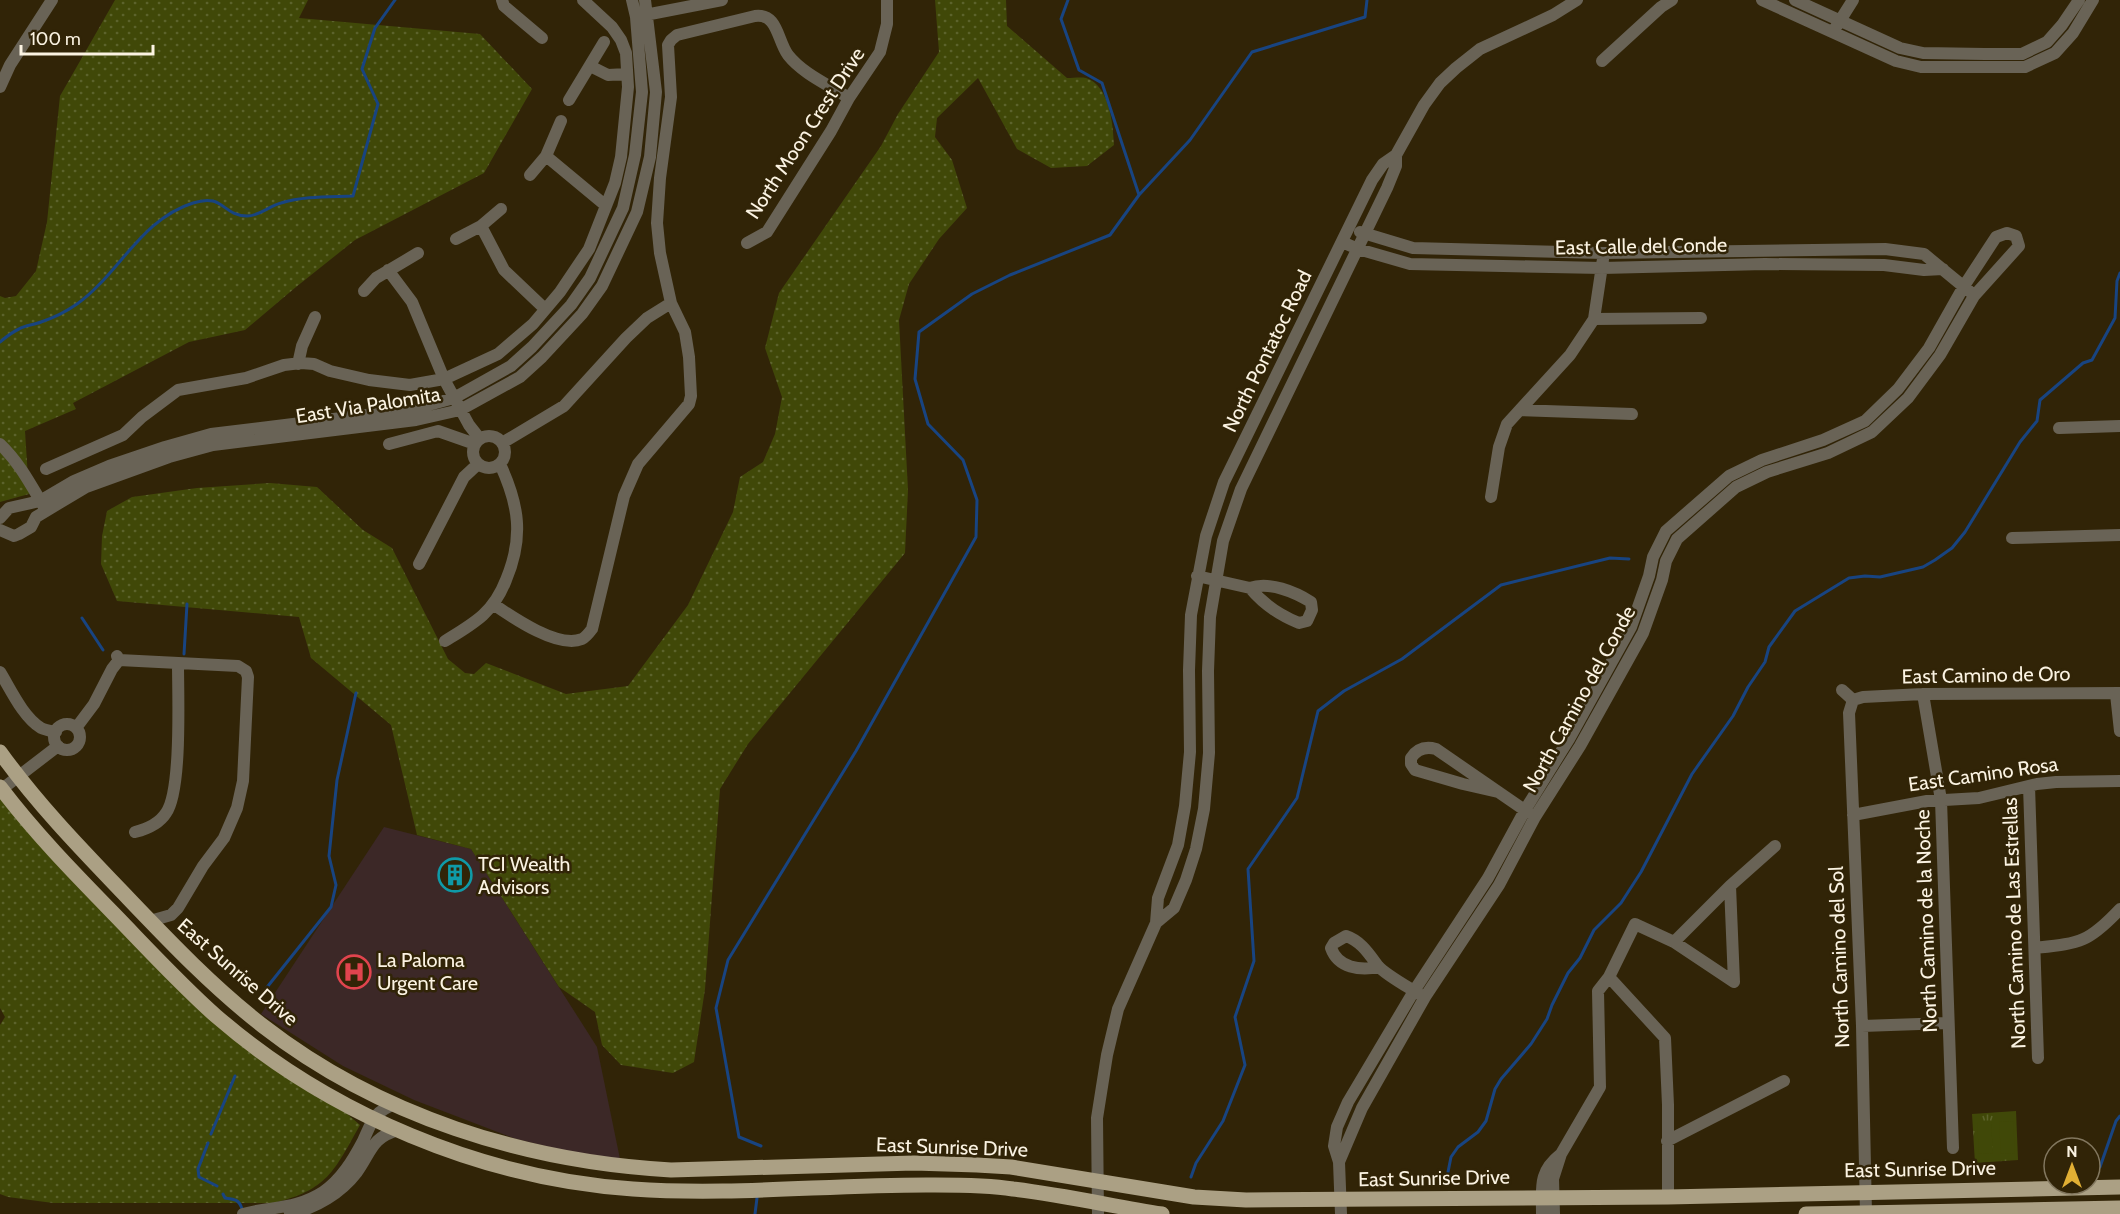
<svg xmlns="http://www.w3.org/2000/svg" width="2120" height="1214" font-family="Cabin,sans-serif">
<style>
.commercial{fill:#3c2827}
.grass{fill:url(#grass-dots)}
.park{fill:url(#park-tufts)}
.garden{fill:#404808}
.lines{fill:none;stroke-linecap:round;stroke-linejoin:round}
.stream{stroke:#184481;stroke-width:3}
.minor{stroke:#696356;stroke-width:12}
.major{stroke:#aba084;stroke-width:15}
.labels{text-anchor:middle;stroke-width:5;stroke-linejoin:round;paint-order:stroke}
.street-label{font-size:20px;fill:#fbf3e2;stroke:#312407}
.poi-label{font-size:20px;fill:#fbf3e2;stroke:#312407;text-anchor:start}
</style>
<defs>
<pattern id="grass-dots" width="8" height="8" patternUnits="userSpaceOnUse" patternTransform="scale(1.5)"><rect width="8" height="8" fill="#404808"/><path d="M2 2h.1M6 6h.1" fill="none" stroke="#5c632c" stroke-width="1.8" stroke-linecap="round"/></pattern>
<pattern id="park-tufts" width="24" height="20" patternUnits="userSpaceOnUse" patternTransform="scale(1.5)"><rect width="24" height="20" fill="#404808"/><path d="M3 7l-1-3M5 7V3M7 7l1-3M15 17l-1-3M17 17v-4M19 17l1-3" fill="none" stroke="#5c632c"/></pattern>
</defs>
<rect width="100%" height="100%" fill="#312407"/>
<path class="commercial" d="M384,827L471,849L597,1047L620,1159L567,1151L516,1139L414,1100L343,1066L261,1014Z"/>
<path class="grass" d="M115,0H308L299,18L480,34L532,89L484,173L355,240L296,287L245,330L189,342L73,403L76,409L25,431L29,494L0,502V296L5,298L16,296L36,271L47,222L60,96Z
M935,0H1006L1007,26L1067,78C1073,78 1081,77 1086,78C1110,86 1113,124 1114,145L1087,166L1051,168L1017,149L978,78L937,118L935,137L952,160L967,208L939,239L909,284L899,320L908,490L905,553L748,744L720,789L705,989L694,1062L673,1073L621,1065L602,1045L595,1012L559,987L471,849L417,835L391,725L311,658L299,617L117,601L101,564L102,536L107,511L132,497L197,488L270,483L317,487L363,530L392,548L448,659L465,673L474,674L486,663L566,694L628,686L688,605L733,512L740,477L763,462L775,434L782,397L765,348L779,293L881,146L898,114L939,52Z
M0,787L176,978L322,1092L360,1125C334,1171 328,1190 273,1203H53L8,1197L0,1194V1025L5,1017L0,1008Z"/>
<path class="park" d="M2016,1111L2018,1160L1975,1163L1972,1114Z"/>
<path class="garden" d="M2013,1121L2015,1153L2001,1154L1999,1122Z
M1977,1122H1991L1993,1153L1979,1154Z"/>
<g class="lines">
<path class="stream" d="M1139,195L1190,140L1252,52L1365,17L1367,0
M0,342C6,337 12,332 19,329C25,325 34,325 41,322C53,318 67,311 77,304C119,274 141,219 193,203C224,193 221,215 247,216C260,216 269,206 281,203C304,196 329,197 353,196L378,104L362,69L375,28L395,0
M82,618L103,650
M184,654L187,604
M260,996L331,907L336,885L329,856L337,780L356,693
M211,1134L235,1076
M208,1143L198,1169L199,1177L217,1186
M761,1146L739,1137L716,1008L728,960L856,751L976,537L977,500L963,460L928,424L915,379L919,332L972,294L1010,275L1110,235L1139,195L1102,83L1079,70L1061,19L1068,0
M2100,1167L2116,1121L2120,1116
M1448,1172L1451,1157L1458,1147L1478,1132L1486,1121L1495,1089L1501,1079L1531,1044L1547,1019L1552,1005L1568,973L1580,958L1594,930L1621,903L1641,872L1692,774L1733,716L1748,687L1765,662L1769,647L1795,611L1849,578L1865,576L1880,577L1923,567L1935,560L1952,548L1965,532L2020,442L2037,421L2040,400L2083,363L2092,360L2115,318L2117,281L2120,273
M1191,1177L1196,1163L1223,1121L1245,1065L1235,1017L1254,961L1248,869L1297,798L1318,711L1344,691L1402,659L1501,585L1610,558L1629,559
M223,1194L225,1198C234,1199 239,1199 242,1209
M755,1214L757,1198"/>
<path class="minor" d="M502,0L504,6L542,38
M1762,0L1896,61L1921,67H2025L2055,53L2073,33L2093,0
M1795,0L1900,48L1923,53L1985,54H2022L2047,42L2062,25L2079,0
M640,16L722,0
M1836,27L1853,0
M1602,61L1661,7L1672,0
M590,66L608,75L627,74
M0,87L10,65L52,0
M569,100L604,42
M546,156L605,205
M530,175L546,156L561,121
M481,226L504,270L545,309
M1360,232L1413,248L1603,253L1885,249L1924,254L1969,291
M456,239L481,226L501,209
M1342,242L1358,249L1410,264L1602,268L1765,264L1884,265L1924,270L1943,269
M747,243L767,232L831,131L849,98L880,52L887,24V0
M388,270L412,302L444,379L469,425L480,439
M364,291L376,278L418,253
M1594,319L1701,318
M298,364L302,346L315,317
M1520,410L1632,414
M2059,428L2120,426
M473 452a16 16 0 1 1 32 0a16 16 0 1 1-32 0Z
M502,443L564,406L626,338L647,318L671,303
M0,444C19,462 31,485 44,507
M389,444L438,431L475,444
M46,469L123,435L142,417L178,390L246,378L284,365L301,363L314,364L330,371L369,380L410,385L444,379L498,354L533,324L560,292L589,249L615,183L621,157L628,87L626,53L621,40L612,27L583,0
M1491,497L1499,447L1507,424L1570,355L1594,319L1603,259
M0,518L9,508L40,501L74,481L109,466L165,447L211,434L414,409L454,398L511,366L532,347L571,305L590,278L623,208L635,155L642,92L636,17L632,0
M0,530L14,536L19,534L31,527L36,517L86,487L169,457L213,445L416,420L460,410L520,377L542,357L582,314L602,286L637,212L650,157L656,92L645,0
M2012,538L2120,535
M419,564L464,477L478,464
M1197,576L1250,588C1269,581 1295,592 1311,602L1312,610L1307,621L1299,623C1279,615 1264,605 1250,588
M493,604C512,617 558,649 582,639C586,637 589,633 592,629L624,496L638,464L689,404L691,396L689,357L685,332L671,303L660,253L657,223L660,178L671,97L668,45L671,40L677,35L755,16C778,13 777,40 788,55C803,74 829,85 849,98
M445,641C458,633 472,625 483,615C494,605 501,593 506,580C524,537 519,505 500,464
M119,660L238,666L246,671L248,677L243,781L237,808L224,838L203,866L178,908L171,915L150,921
M0,672C11,690 23,717 41,728C45,730 51,731 56,732
M1842,690L1853,700
M1923,694L1941,800L1953,1148
M2116,694L2120,731
M1853,700L1849,713L1862,1026L1866,1213
M1853,700L1863,697L1923,694L2120,693
M54 737a13 13 0 1 1 26 0a13 13 0 1 1-26 0Z
M76,728L94,704L112,669L119,660L117,656
M2029,786L2038,1058
M2,789L58,746
M1498,792L1463,784L1415,770L1411,764V758C1417,749 1425,746 1436,749L1529,813
M1853,815L1927,801L1979,798L2037,784L2056,782L2120,781
M135,832C147,829 159,824 166,813C182,791 178,695 178,664
M1156,923L1174,908L1186,880L1196,849L1204,809L1209,753L1208,671L1210,617L1223,541L1241,489L1387,188L1396,166V155
M1674,942L1730,886
M2035,948C2080,943 2088,943 2120,909
M1379,967C1360,971 1338,968 1331,948L1334,943L1346,936C1361,941 1369,954 1378,966C1386,975 1408,987 1419,994
M1609,977L1665,1038L1668,1105V1197
M1862,1026L1948,1023
M1667,1141L1784,1081
M1561,1154L1600,1087L1598,991L1609,977L1635,924L1674,942L1734,982L1730,886L1775,846
M1339,1162L1362,1108L1425,997L1499,885L1535,817L1580,746L1643,633L1662,580L1666,561L1677,539L1736,487L1767,472L1828,453L1872,432L1908,398L1940,355L1974,296L2019,246L2016,236L2007,233L1996,237L1964,286L1929,348L1898,389L1865,421L1823,440L1762,460L1729,476L1666,531L1653,557L1649,576L1631,627L1569,739L1525,810L1488,878L1414,991L1348,1102L1337,1127L1334,1146L1339,1162L1341,1214
M243,1214C271,1206 295,1210 323,1192C341,1180 353,1160 363,1141C372,1122 373,1112 395,1104
M290,1214C316,1208 341,1193 357,1172C372,1151 371,1138 398,1130
M1098,1214L1097,1118L1107,1055L1118,1009L1156,923L1158,898L1178,845L1185,806L1190,752L1189,670L1191,615L1206,536L1224,482L1372,180L1383,164L1396,155L1424,105L1440,83L1456,68L1480,49L1553,15L1577,0
M1542,1214C1542,1187 1538,1172 1561,1154L1553,1179L1554,1214"/>
<path class="major" d="M0,752C38,805 83,851 128,898C171,943 214,988 263,1026C379,1116 525,1162 671,1170L914,1163L977,1165L1011,1167L1194,1197L1246,1200L1668,1197L2120,1187
M0,787C34,832 74,873 114,914C147,948 180,984 216,1016C329,1114 483,1179 633,1189C734,1196 834,1184 935,1185C960,1185 988,1185 1013,1189C1063,1195 1112,1206 1162,1214
M1806,1214L2120,1208"/>
</g>
<defs>
<symbol id="building-ring" viewBox="-11 -11 22 22"><circle r="9.5" fill="#312407" stroke="#0f9aa8" stroke-width="1.5"/><path d="M-4-6H4V6H1V3H-1V6H-4ZM-2.5-4.3h1.7v1.8h-1.7ZM.8-4.3h1.7v1.8H.8ZM-2.5-1h1.7V.8h-1.7ZM.8-1h1.7V.8H.8Z" fill="#0f9aa8"/></symbol>
<symbol id="hospital-ring" viewBox="-11 -11 22 22"><circle r="9.5" fill="#312407" stroke="#e0444e" stroke-width="1.5"/><path d="M-5-5h3v3.5h4V-5h3V5h-3V1.5h-4V5h-3Z" fill="#e0444e"/></symbol>
</defs>
<g fill-rule="evenodd">
<use href="#building-ring" x="436" y="856" width="38" height="38"/>
<use href="#hospital-ring" x="335" y="953" width="38" height="38"/>
</g>
<g class="labels">
<g class="street-label">
<text transform="translate(805 133) rotate(-57)" y="7">North Moon Crest Drive</text>
<text transform="translate(1641 246) rotate(-1)" y="7">East Calle del Conde</text>
<text transform="translate(1267 351) rotate(-64)" y="7">North Pontatoc Road</text>
<text transform="translate(368 405) rotate(-9)" y="7">East Via Palomita</text>
<text transform="translate(1986 675) rotate(-1)" y="7">East Camino de Oro</text>
<text transform="translate(1579 699) rotate(-61)" y="7">North Camino del Conde</text>
<text transform="translate(1983 774) rotate(-8)" y="7">East Camino Rosa</text>
<text transform="translate(1926 921) rotate(-92)" y="7">North Camino de la Noche</text>
<text transform="translate(2014 923) rotate(-92)" y="7">North Camino de Las Estrellas</text>
<text transform="translate(1839 957) rotate(-92)" y="7">North Camino del Sol</text>
<text transform="translate(238 972) rotate(41)" y="7">East Sunrise Drive</text>
<text transform="translate(952 1147) rotate(2)" y="7">East Sunrise Drive</text>
<text transform="translate(1920 1169) rotate(-1)" y="7">East Sunrise Drive</text>
<text transform="translate(1434 1178) rotate(-1)" y="7">East Sunrise Drive</text>
</g>
<g class="poi-label">
<text x="478" y="871">TCI Wealth<tspan x="478" dy="23">Advisors</tspan></text>
<text x="377" y="967">La Paloma<tspan x="377" dy="23">Urgent Care</tspan></text>
</g>
</g>
<g transform="translate(2072 1166)"><circle r="28" fill="#312407" stroke="#82775f" stroke-width="1.5"/>
<path d="M0-4.5L10 22L0 15L-10 22Z" fill="#e1af34"/>
<text y="-9" font-size="16" font-weight="bold" text-anchor="middle" fill="#fbf3e2">N</text>
</g>
<path d="M21 45v9h132v-9" fill="none" stroke="#fbf3e2" stroke-width="3"/>
<text x="30" y="45" font-size="18" fill="#fbf3e2" stroke="#312407" stroke-width="4.5" paint-order="stroke">100 m</text>
</svg>
